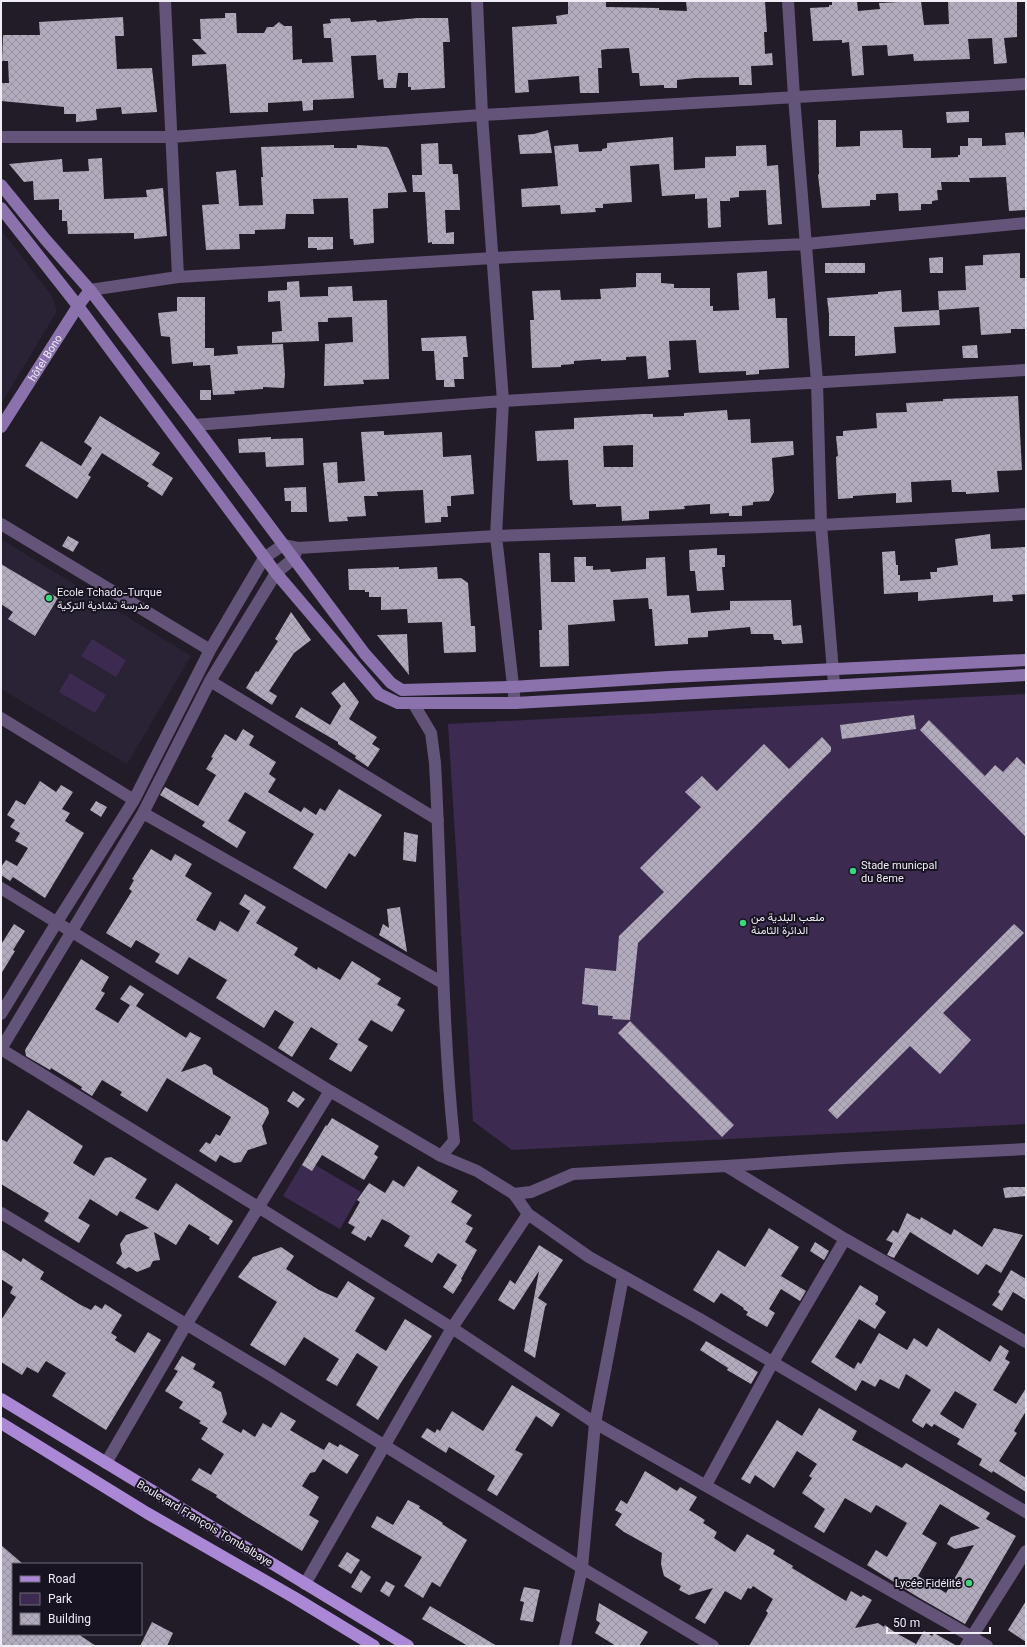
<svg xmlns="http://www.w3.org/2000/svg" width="1027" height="1647" font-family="Georgia,Vazirmatn,serif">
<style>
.built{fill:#2a2235}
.green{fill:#3c2a51}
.building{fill:url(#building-cross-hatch);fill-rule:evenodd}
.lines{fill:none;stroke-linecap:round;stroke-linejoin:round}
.street{stroke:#645479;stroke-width:12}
.secondary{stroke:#8b72ad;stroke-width:12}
.primary{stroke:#aa88d5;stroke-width:12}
.poi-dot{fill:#3ad77f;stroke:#181320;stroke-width:1.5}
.labels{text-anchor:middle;stroke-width:4;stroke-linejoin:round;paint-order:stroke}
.street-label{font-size:11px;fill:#f0ecf6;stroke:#181320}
.poi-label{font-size:11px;fill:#f0ecf6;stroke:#181320;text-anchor:start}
</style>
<defs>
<pattern id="building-cross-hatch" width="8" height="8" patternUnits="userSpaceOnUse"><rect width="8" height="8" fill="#b2abbd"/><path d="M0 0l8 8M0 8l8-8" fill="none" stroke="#9892a0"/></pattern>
</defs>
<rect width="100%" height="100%" fill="#221c29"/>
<path class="built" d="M1,230L52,296L57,311L1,404Z
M1,539L191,656L127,764L1,689Z"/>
<path class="green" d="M92,639L126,660L116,677L81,656Z
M70,673L106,695L95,713L59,692Z
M1026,694V1124L512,1150L473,1121L448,724Z
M305,1159L361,1192L340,1229L283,1196Z"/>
<path class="building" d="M568,1H606V7L659,8V10L687,11L686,1H765L767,32H764L765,54L772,53L773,65L751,66L752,85H739V77L695,78L677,80V88H664V85L640,86L639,73H632L629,48L607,49L601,50L602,68H598L599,93H580L579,76L528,80L529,92L515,93L512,27L557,24L556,16L568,14Z
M832,1H857L858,11L880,9L879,3L921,1L924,25L949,24L948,1H1017V37L1004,38L1007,63L994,64L992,38L968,39L970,59L914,61L913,54L888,56L887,45L862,46L864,75L852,76L849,42L842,43V40L813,41L810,8L829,7V5H832Z
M225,13H236L237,33H264L267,27H273L279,22L284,26H292L293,60L302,59V63L333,62L331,38H324L323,24L331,23L330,19L350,18L351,22L376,20L377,22L418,18H448L450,42H443L445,88L411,90V87H408V73H398L396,88H384L383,79L378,80L376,55L351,56L354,98L313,100V110L303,111L302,101L268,103V112L230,113L226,64L192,66V55L207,54L192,39H201L200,19L225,18Z
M123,17L124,36H115L117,69L152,68L157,112L122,114L121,107L96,109L97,120L76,122V114H64V107L1,101V83H9L8,61H2L3,35H40L39,22Z
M969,111V122L947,123L946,112Z
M818,120H836V147L860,146V131L902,130L903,148H931V158L958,157V155H960V146H968V138H982V146L1006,145L1005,133L1024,132L1026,148V210L1009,211L1006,177L969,178L970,182H941L942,190H937L938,200L932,201V204H921V210L899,211L898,193L876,194V200H870V206L822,208L818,175L819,174Z
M548,130L552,153L520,154L518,135L534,134Z
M673,137L674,170L705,168V157L736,156V146L766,145L767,166L778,165L782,224L768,225L766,190L739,191V197L730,198V201H720L721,227L708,228L707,198L695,199V194L662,196L659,164L630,166L632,202L603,204V208H595L596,212L561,214L560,205L522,207L521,189L558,186L554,146L578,144L579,152L602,151V149L607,148V143Z
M438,143L439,164H452L453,174H458L460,210H445L446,233L454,232V244H432V242L428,243L425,192H413L412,175H422L421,144Z
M334,145V148H357V145L387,147L389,149L407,192L388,193V208L373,209L374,243L354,245L353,239H350L348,198L313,199L314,214H286L285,229L255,230V234H239L240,249L206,250L202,205L219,204L216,172L236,170L239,206L263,205L261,177H263L261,147Z
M102,158L104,199L147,197L146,190L163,188L167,236L134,239V233L68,234L67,221H62V210H59V199L34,200L33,181L24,182L9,164L62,159L63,172L89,171L88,159Z
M308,237H333V249L317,250V248H308Z
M1020,253V278H1026V329H1011V333L981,335L979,307L939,310L938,291L966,290L965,266L983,265V255Z
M943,257V273H930L929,258Z
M825,263H865V273H825Z
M767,271L768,299L775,298L776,318H787L789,368L759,370V374L746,375V371L699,373L696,340L669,341L671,370H668L669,377L648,379L646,356L626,357V360L601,361V359L574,361V364L561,365V367L532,368L530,320H534L532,291L560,290L561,300L601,299L600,289L636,287V273H661V283L674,284V288H710V306H713V311L739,310L737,273Z
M299,281L300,297L328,296V287L352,286L353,301L387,300L389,379L363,380L364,384L324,386L325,344L353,342L352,317L328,318V322H318L319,341L272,343V332L282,331L280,301L268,302V291L287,290V282Z
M901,290L902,312L939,310L940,325L894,327L896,353L855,356V336H829V314L827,298L878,294V292Z
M177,297H205V348H214V356L238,354L237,346L283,344L285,374L284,388L263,387V389L234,391L235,394L213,395L210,365L193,366V362L172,364L170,337L161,336L158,313L177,311Z
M466,336L468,357H463L464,379H454L455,387H444V380H436L434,351H422L421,338Z
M977,345L978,358H963L962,346Z
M200,390H211V400H200Z
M1018,396L1022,470L997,471L999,492L966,494V492H952L951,480L911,482L912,502L896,503V493L853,496V498L838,499L836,457L838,456L836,436H843V431L877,428L876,413L907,412L906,403L943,401V399Z
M727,410L728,420L750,419L751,443L793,441L794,455L772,458L774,492L769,501L753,502V505L742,506V516H729V513L710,514V504L684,506L685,509L649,511V519L622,521L621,506L596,507V504L573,505L572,500H570L568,460L537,461L535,431L574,429V418L643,414H653V417L684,416V413ZM633,445V467H604L603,446Z
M100,416L160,453L152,465L173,478L162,496L147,486L149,483L102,453L88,475L91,477L77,499L25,466L41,441L81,466L92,448L84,442Z
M384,431V435L442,432L443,457L471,455L474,494L451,496V506H447L448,517H441V522L425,523L423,490L377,492L378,496H364L366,516L347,517L348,521L329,522L323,463L337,462L338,483L365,481L361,432Z
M271,437V439L303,438L304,465L266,467L265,452L239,453L238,439Z
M306,487L307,512H291V501H285L284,488Z
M990,534L991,549L1026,547V594L1012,595L1013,601L993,602V595L918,601V592L884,594L882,552L895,551L896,565H898V575H900V581L931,579L930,572H937V568L958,565L955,539Z
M68,536L79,542L73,552L62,546Z
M717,548V555H725V567H722L724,590L697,591L695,571H690L689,550Z
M539,553H550L551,582H575L574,557H586V566H593V570L610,569L611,572L646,569V558L665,557L667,596L689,595L691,613L730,610V601L791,600L793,626L801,625L803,643L782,644L781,640H774L773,634H751L750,627L708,631V637L688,638V644L655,646L652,609H649L648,598L613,600L615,621L568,625L569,666L540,667L539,630H542Z
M1,564L58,598L35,636L8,619L13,612L1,604Z
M399,567V569L437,567L438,579L461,578L468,583L471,626H475L476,652L444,653L442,622L408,623L407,609L381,610V597H369V592H365V590H349L348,569Z
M291,612L311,640L294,653L269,691L277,696L272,705L246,688L256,671L258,672L278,641L275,639Z
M407,634L409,675L377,635Z
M344,682L359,702L349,719L377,737L372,744L380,749L368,767L355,758L356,756L338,744V742L295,717L301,707L330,725L341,706L331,693Z
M914,715L916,729L842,739L840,725Z
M929,720L985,776L995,765L1003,772L1017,757L1026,766V837L920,730Z
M243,729L254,736L249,745L276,762L269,774L276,779L268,792L301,812L304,807L316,815L320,808L325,811L339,789L382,815L355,857L349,853L326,889L293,868L314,834L245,792L228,821L246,832L237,848L202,826L205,822L160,795L165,787L198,806L216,775L206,769L213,758L211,757L225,734L236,741Z
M822,737L831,747V751L638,943L630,1020L612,1019L613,1016L598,1015V1006L582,1004L585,968L616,971L619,936L664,892L640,868L701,807L685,792L702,776L717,791L764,744L789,769Z
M40,781L56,792L61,785L73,792L62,809L70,813L65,821L84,833L45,898L13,877L10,881L1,875V867L6,860L17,866L28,848L15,841L20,833L10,827L15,820L7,815L16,800L25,805Z
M96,801L107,807L101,817L90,810Z
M404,832L418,835L416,862L403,860Z
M151,849L171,861L175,854L192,864L185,876L212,893L196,920L215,931L220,921L238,932L250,911L239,904L245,894L266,907L256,923L298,948L294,955L317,970L318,967L340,980L352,961L381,979L377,984L401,998L397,1005L405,1010L392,1032L371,1020L358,1040L368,1046L351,1072L329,1059L338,1044L311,1027L292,1057L278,1048L294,1022L275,1010L264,1028L216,998L227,980L189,957L178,975L155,962L160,954L136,940L131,948L106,933L132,891L129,889L134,880L132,879Z
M400,907L407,952L379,935L383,924L389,928L387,909Z
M14,924L25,931L13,950L15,951L1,974V942L2,943Z
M1014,924L1024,933L943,1013L971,1040L940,1074L910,1046L837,1119L828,1110Z
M81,959L109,977L101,991L105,993L95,1009L118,1023L130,1005L120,999L130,985L144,994L136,1006L186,1038L190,1032L201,1038L181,1072L205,1064L212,1068L213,1074L268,1108L269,1113L262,1126L267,1144L248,1150L241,1162L234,1163L220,1155L216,1162L199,1151L206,1142L210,1144L216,1134L220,1136L231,1117L167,1078L147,1112L120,1095L122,1092L102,1080L92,1096L81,1089L82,1087L51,1068L50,1070L26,1056L25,1050Z
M630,1021L734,1125L722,1137L618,1033Z
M293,1091L305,1099L298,1108L287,1101Z
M28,1110L83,1146L73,1163L94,1176L105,1158L111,1157L147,1179L135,1198L158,1211L176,1183L233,1221L218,1245L209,1239L210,1237L189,1224L176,1245L154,1232L160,1260L153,1261L150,1267L137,1272L129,1267L125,1269L116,1263L122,1254L120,1244L126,1235L149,1228L120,1211L117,1216L90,1199L78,1218L90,1225L79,1243L44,1221L49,1213L1,1184V1139L7,1142Z
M332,1118L379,1146L374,1154L378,1157L364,1180L322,1155L312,1171L302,1165L326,1125L327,1126Z
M418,1166L458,1191L451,1202L472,1215L466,1224L473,1228L465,1242L477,1250L461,1279L462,1280L453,1294L443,1287L457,1265L438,1253L432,1263L404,1246L410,1236L390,1223L382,1219L371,1238L368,1236L365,1241L351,1233L355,1227L348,1223L360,1202L357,1200L369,1183L385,1193L393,1180L404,1187Z
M1010,1187H1026V1196L1005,1198L1003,1188Z
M907,1213L920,1220L921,1217L951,1235L954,1229L982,1247L994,1228L1023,1235L1001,1273L986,1264L978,1275L910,1232L894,1258L887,1255L893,1243L886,1240L893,1230L898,1233Z
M769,1228L799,1247L781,1276L806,1291L800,1301L781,1289L769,1309L775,1313L767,1327L746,1315L748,1312L743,1309L744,1308L721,1293L714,1303L693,1290L718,1250L745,1267Z
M815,1242L829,1251L824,1260L810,1251Z
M539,1245L563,1260L538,1298L547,1304L545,1307L535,1358L524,1351L539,1271L514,1310L498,1300L510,1280L515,1284Z
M281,1247L294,1256L286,1269L319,1290L337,1298L348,1281L375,1298L355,1331L386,1351L405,1319L432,1336L402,1381L378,1420L356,1405L378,1367L357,1353L337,1386L326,1380L339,1359L304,1337L285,1366L250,1345L277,1302L238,1277L253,1257Z
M1,1249L21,1262L23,1258L44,1272L40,1279L79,1304L91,1310L95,1305L102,1309L105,1304L122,1315L111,1333L117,1337L115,1340L135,1353L148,1332L161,1340L106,1430L52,1396L66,1373L46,1361L38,1373L27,1367L22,1375L1,1362V1320L16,1297L10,1293L13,1287L1,1279Z
M1011,1270L1026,1279V1300L1013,1292L1002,1311L992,1305L1000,1294L998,1292Z
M860,1285L878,1296V1300L875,1304L886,1312L875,1329L859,1319L835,1357L854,1369L858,1362L861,1364L879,1333L907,1350L914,1338L927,1347L938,1328L990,1362L1000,1345L1009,1351L1005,1359L1010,1362L993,1390L1016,1404L1026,1388V1411L1014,1431L1017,1433L999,1461L1026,1478V1492L993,1471L992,1473L979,1465L982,1459L957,1444L960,1439L934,1424L932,1427L926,1423L923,1428L913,1422L912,1420L931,1390L906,1374L899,1389L880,1379L875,1387L862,1380L856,1391L811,1362ZM955,1391L977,1404L963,1429L940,1414Z
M706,1341L758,1372L751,1384L727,1370L728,1368L700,1350Z
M182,1356L196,1364L193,1369L215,1382L212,1387L221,1392L227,1414L222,1422L241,1433L243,1429L255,1437L263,1423L271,1428L281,1412L296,1421L290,1430L315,1445L324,1450L329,1442L338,1447L340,1444L359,1455L347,1474L323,1459L315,1472L310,1473L302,1486L319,1497L309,1515L319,1521L302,1551L244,1515L216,1497L217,1495L191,1480L199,1468L211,1475L224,1454L201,1439L208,1428L199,1423L201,1421L179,1408L183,1402L165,1391L178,1371L174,1369Z
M512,1385L560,1414L552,1427L536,1416L515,1450L523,1454L497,1496L487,1490L495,1476L449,1447L446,1453L421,1437L427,1428L435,1433L437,1429L440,1431L452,1411L483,1431Z
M819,1408L857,1431L852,1440L902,1468L906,1463L990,1513L986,1519L1016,1536L965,1624L916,1596L867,1565L876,1550L887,1557L907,1523L878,1506L876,1505L871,1513L845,1498L824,1533L814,1527L825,1509L802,1493L812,1478L809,1476L817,1464L797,1451L774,1488L755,1475L750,1484L741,1479L777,1420L802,1436ZM940,1504L980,1528L951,1537L947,1544L955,1549L974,1545L946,1593L918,1576L937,1543L922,1534Z
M645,1471L677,1491L680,1487L697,1497L689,1510L705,1520L703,1523L717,1532L714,1538L735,1552L747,1534L775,1550L773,1554L793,1566L792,1568L846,1601L851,1591L861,1597L863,1595L872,1600L855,1628L878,1623L884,1627L885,1625L896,1633L916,1644L924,1631L932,1636L934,1633L957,1646H749L768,1613L766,1611L773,1599L753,1586L751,1589L748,1588L741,1600L725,1591L705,1624L695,1618L713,1588L689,1595L679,1590L681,1586L664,1576L661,1564L662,1553L624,1532L615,1525L622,1514L615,1510L621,1500L627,1504Z
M408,1500L420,1506L419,1508L443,1523L442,1524L467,1540L440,1587L432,1582L423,1598L404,1586L422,1557L371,1527L377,1516L393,1525Z
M1,1545L23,1564H13V1634H78L96,1646H1Z
M347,1552L360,1560L351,1574L338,1566Z
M361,1570L371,1577L361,1593L351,1587Z
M386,1581L395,1586L389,1597L380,1591Z
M524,1587L540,1590L533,1622L520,1620L524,1602L520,1601Z
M1026,1601V1642L1008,1630Z
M599,1603L648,1632L639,1646H616L595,1633L600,1623L596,1620Z
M430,1606L497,1646H468L422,1619Z
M152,1622L173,1633L167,1646H140Z"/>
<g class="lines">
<path class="street" d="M165,1L178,277
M477,1L482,115L503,401L496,536L515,703
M788,1L794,97L817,382L821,525L834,684
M1,137H171L482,115L1026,84
M90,290L178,277L493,258L806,244L1026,223
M194,425L503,401L1026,370
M1,524L210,650
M298,548L293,559L276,573L210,681L143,813L1,1049L258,1207L452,1328L595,1423L955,1627L987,1646
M210,681L438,820
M413,703L431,733L435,763C442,889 441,1015 454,1141L441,1156
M1,718L134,800
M143,813L443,983
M1,888L330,1091L441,1156L477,1171L514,1194L531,1192L573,1174L726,1166L845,1158L1026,1149
M1,1014L57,922L134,800L210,650L264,558L283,545L298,548L496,536L821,525L1026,514
M726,1166L845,1239L1026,1342
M514,1194L528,1214L589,1257L698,1318L1026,1512
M1,1213L269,1374L582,1568L713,1646
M106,1463L186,1325L330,1091
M706,1485L773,1362L845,1239
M305,1584L452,1328L528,1214
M565,1646L582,1568L595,1423L623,1277
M966,1646L1026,1551"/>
<g class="secondary">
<path d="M1,185L45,239L90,290L194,425L365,654L391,683L402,690L512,687L669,677L1026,660"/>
<path d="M1,208L78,306L276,573L379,694L398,703H515L1026,675"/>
<path id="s1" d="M1,427L78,306L90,290"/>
</g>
<path class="primary" d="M1,1399L408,1646
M1,1423L147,1513L295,1598L374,1646"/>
</g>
<g class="poi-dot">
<circle cx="49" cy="598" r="4"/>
<circle cx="853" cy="871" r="4"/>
<circle cx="743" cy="923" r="4"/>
<circle cx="969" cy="1583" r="4"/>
</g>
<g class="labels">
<g class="street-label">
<text dy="4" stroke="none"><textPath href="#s1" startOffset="82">hôtel Bono</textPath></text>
<text transform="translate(205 1523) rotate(31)" y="4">Boulevard François Tombalbaye</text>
</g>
<g class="poi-label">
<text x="57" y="596">Ecole Tchado-Turque<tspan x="57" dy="13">مدرسة تشادية التركية</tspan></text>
<text x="861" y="869">Stade municpal<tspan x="861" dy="13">du 8eme</tspan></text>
<text x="751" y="921">ملعب البلدية من<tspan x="751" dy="13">الدائرة الثامنة</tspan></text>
<text x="961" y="1587" text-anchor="end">Lycée Fidélité</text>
</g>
</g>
<rect width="1027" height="1647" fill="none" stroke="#f0ecf6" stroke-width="4"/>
<rect x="12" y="1563" width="130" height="72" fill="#181320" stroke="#6e6a76"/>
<rect x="20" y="1576" width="20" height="6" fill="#aa88d5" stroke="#6e6a76"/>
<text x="48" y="1583" font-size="12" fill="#f0ecf6">Road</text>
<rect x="20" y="1593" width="20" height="12" fill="#3c2a51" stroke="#6e6a76"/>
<text x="48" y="1603" font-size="12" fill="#f0ecf6">Park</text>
<rect x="20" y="1613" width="20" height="12" fill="url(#building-cross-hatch)" stroke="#6e6a76"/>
<text x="48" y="1623" font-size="12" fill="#f0ecf6">Building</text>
<path d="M887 1627v6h103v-6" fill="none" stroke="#f0ecf6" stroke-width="2"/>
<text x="893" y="1627" font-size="12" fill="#f0ecf6" stroke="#181320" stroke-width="3" paint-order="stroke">50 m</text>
</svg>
